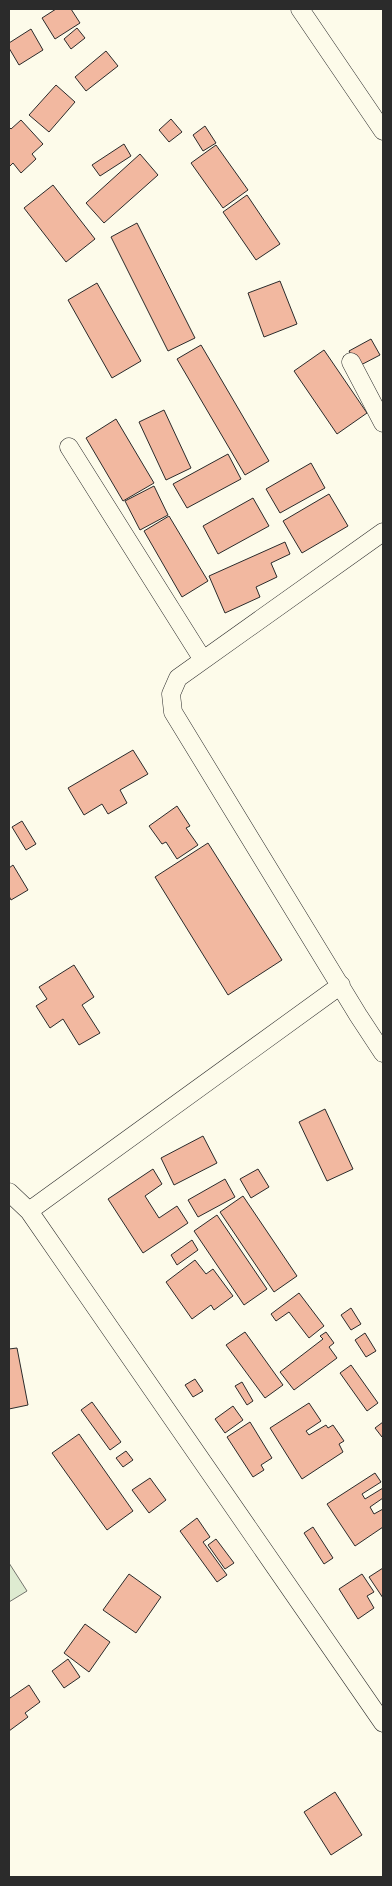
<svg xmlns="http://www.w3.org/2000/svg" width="392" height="1886" font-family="'Work Sans',sans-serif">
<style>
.green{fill:#deebd1;stroke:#74746e}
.building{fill:#f2b8a0;stroke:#2b2b2b}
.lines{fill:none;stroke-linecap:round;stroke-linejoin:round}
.minor-casing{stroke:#2b2b2b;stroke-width:19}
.minor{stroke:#fdfbea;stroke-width:18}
</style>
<rect width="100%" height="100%" fill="#fdfbea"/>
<path class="green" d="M9,1563L27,1591L9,1602Z"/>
<path class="building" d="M56,9H71L80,23L55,39L42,18Z
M77,28L85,38L71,49L64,39Z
M31,29L43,50L19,65L9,48V43Z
M106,51L118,66L86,91L75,77Z
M56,85L75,102L49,132L29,115Z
M171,119L182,132L169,142L159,130Z
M21,120L43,144L32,154L36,159L21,173L13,163L9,167V127L11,129Z
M205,126L216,143L203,151L193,135Z
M124,144L131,156L100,176L92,165Z
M216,145L248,190L223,208L191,163Z
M140,154L158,175L104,223L86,203Z
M53,185L95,239L66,262L24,208Z
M247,195L280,244L256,260L223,212Z
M137,223L195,338L168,351L111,237Z
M280,281L297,324L264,337L248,293Z
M97,283L141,361L112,378L68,300Z
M371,339L380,355L357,367L349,351Z
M201,345L269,461L245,475L177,359Z
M324,350L367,413L337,434L294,371Z
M164,410L191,468L166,480L139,422Z
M116,419L154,483L123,501L86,438Z
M228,454L241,479L187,508L173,484Z
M311,463L325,488L280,513L266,489Z
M154,486L168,515L140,530L125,501Z
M329,494L348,526L302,553L283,521Z
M253,498L269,526L218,554L203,526Z
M169,516L208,581L182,597L144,531Z
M285,542L290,554L271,563L277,577L256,587L260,597L225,613L209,576Z
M133,750L148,774L120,790L127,803L108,814L102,804L84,815L68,788Z
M177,806L190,826L186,828L198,845L177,859L166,842L162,844L149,826Z
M22,821L36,844L26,850L12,827Z
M208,843L282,960L228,995L155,877Z
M13,865L28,890L11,900L9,896V868Z
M74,965L94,997L82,1005L100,1033L79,1045L63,1019L50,1028L36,1006L47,999L39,987Z
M325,1109L353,1169L327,1181L299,1122Z
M203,1136L217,1163L174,1185L161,1158Z
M153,1169L162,1184L145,1196L159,1218L177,1206L188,1223L143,1253L108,1199Z
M258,1169L269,1187L251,1198L240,1179Z
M225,1179L235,1197L198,1217L188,1200Z
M243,1196L297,1276L274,1292L220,1212Z
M217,1215L267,1289L244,1305L194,1231Z
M192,1240L198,1250L177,1265L171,1255Z
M195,1260L206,1274L213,1269L233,1296L214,1310L211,1305L192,1319L166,1282Z
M299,1293L324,1326L309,1338L289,1312L276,1321L271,1314Z
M351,1308L361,1324L351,1330L341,1315Z
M245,1332L283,1385L265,1398L226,1345Z
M326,1332L334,1343L329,1347L337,1358L294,1390L280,1372L323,1339L320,1336Z
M365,1333L376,1351L366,1357L355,1340Z
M17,1348L28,1405L9,1409V1349Z
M351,1365L378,1403L367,1411L340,1373Z
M195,1379L203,1391L193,1397L185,1385Z
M242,1382L253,1401L247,1405L235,1386Z
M92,1402L121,1442L110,1450L81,1410Z
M309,1403L321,1421L306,1431L309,1435L326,1425L328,1428L333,1425L344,1441L339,1444L343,1452L302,1479L270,1428Z
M233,1406L243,1420L225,1433L215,1419Z
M250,1422L272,1458L261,1465L264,1470L253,1477L227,1437Z
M383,1422V1437H382L375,1428Z
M79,1434L133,1511L107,1530L52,1453Z
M126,1451L133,1460L123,1467L116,1458Z
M375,1473L381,1482L362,1494L365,1499L383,1488V1498L370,1507L374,1514L383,1509V1527L355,1546L327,1504Z
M150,1478L166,1500L149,1513L132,1490Z
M197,1518L210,1537L203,1542L227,1575L217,1582L180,1531Z
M313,1527L333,1558L324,1564L304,1533Z
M216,1539L234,1563L225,1569L208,1545Z
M383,1568V1598L369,1577Z
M129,1574L161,1597L136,1633L103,1610Z
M362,1574L374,1592L367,1596L374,1608L358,1619L339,1589Z
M85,1624L110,1642L89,1672L64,1653Z
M68,1659L80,1677L64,1688L52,1671Z
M29,1685L40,1702L25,1713L28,1717L9,1731V1696L10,1698Z
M335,1792L362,1835L331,1855L304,1812Z"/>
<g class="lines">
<defs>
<path id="minor" d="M300,9L383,131
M351,362L383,423
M69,447L203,660
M383,532L178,678L171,694L173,712L358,1015L383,1053
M9,1192L29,1211L383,1723
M29,1211L341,985"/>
</defs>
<use href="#minor" class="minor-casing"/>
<use href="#minor" class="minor"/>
</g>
<rect width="392" height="1886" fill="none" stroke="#2b2b2b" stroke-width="20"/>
</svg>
